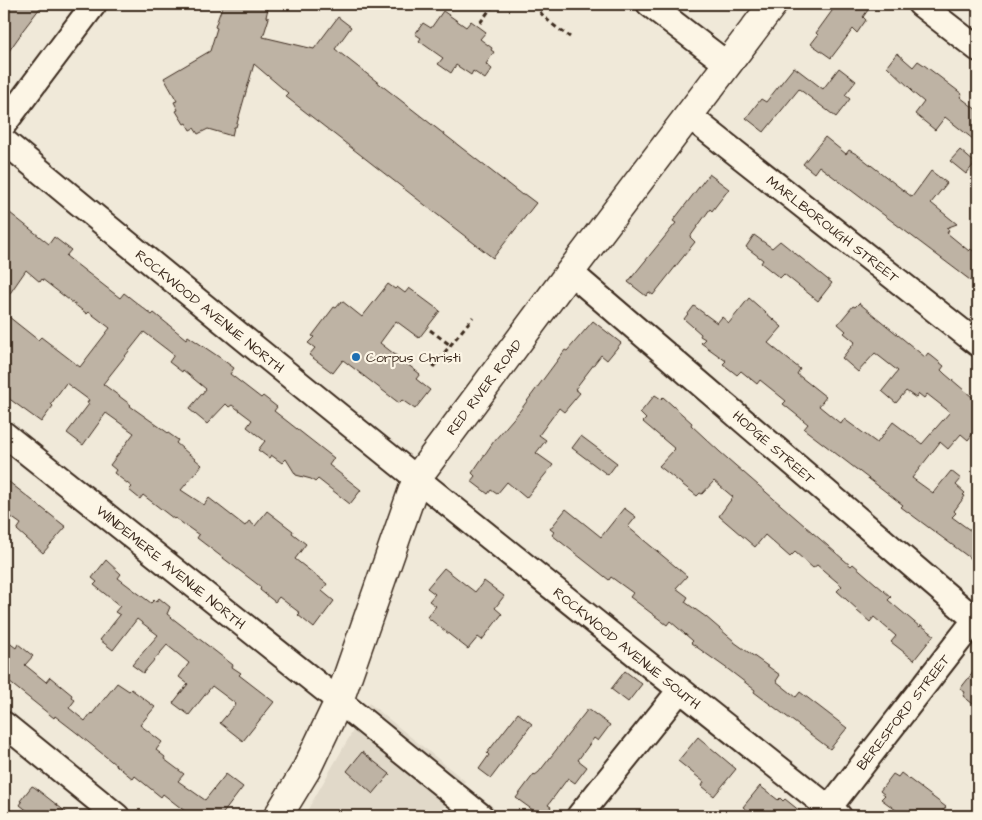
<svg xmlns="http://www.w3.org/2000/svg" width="982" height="820" font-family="'Architects Daughter',sans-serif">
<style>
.built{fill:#e1d9c9}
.building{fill:#beb3a4;stroke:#3b2a1e}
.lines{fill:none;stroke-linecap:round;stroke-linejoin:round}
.minor-casing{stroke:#3b2a1e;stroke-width:28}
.major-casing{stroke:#3b2a1e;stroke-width:31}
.path{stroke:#3b2a1e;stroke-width:3;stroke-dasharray:5 4;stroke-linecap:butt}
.minor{stroke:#fcf5e5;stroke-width:24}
.major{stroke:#fcf5e5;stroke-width:28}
.poi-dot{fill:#1f6fb2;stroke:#fcf5e5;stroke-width:2}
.labels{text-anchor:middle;stroke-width:4.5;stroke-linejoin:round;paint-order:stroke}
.street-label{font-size:14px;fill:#3b2a1e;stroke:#fcf5e5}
.poi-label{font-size:14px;fill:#3b2a1e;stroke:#fcf5e5;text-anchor:start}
</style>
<rect width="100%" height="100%" fill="#f0e9d9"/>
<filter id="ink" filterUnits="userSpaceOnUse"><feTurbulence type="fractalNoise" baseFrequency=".02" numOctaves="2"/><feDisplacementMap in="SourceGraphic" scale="10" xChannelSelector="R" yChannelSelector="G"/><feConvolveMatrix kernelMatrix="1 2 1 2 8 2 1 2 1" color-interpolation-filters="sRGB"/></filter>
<g filter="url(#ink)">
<path class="built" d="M369,703L465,781L437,816H304Z"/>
<path class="building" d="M4,4H43L20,34H21L4,58Z
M223,4H269L266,17L269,18L263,37L314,49L338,17L351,27L335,49L522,195L524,194L536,203L493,258L285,96L288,93L254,64L236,127H234L232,136L208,129L198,134L194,128L190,130L186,123L184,124L176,111L178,110L174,102L177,101L164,78L210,51L217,28L215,27Z
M837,4H859L868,10L863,17L866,20L857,33L853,29L831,58L811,44L818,35L816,33Z
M443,11L466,27L471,21L486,32L480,39L492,48L491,50L494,52L486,64L492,69L485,79L473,71L471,75L456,65L451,73L438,64L443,58L419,41L421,38L415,34L423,23L431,28Z
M897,53L913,67L918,61L924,65L962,94L960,97L978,111V143L945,117L935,130L915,114L924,102L911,91L912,90L887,66Z
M794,67L823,89L839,68L856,81L845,95L850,99L836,117L799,89L764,132L746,118L761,99L766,102Z
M825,137L846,154L849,150L858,155L912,197L931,171L947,183L931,203L957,224L946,228L949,230L947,233L969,251L971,249L978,255V286L819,166L814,173L803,164Z
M960,150L975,163L966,174L950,161Z
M709,174L729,189L712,211L710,209L690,237L695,242L653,295L649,292L646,296L628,282L676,223L673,221Z
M10,213L49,244L54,237L71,250L66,256L120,298L124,293L152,315L154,313L186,339L188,336L219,357L234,368L230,374L261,398L263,396L277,407L274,411L334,458L329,465L361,490L350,504L318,479L315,482L311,479L296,475L286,459L282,463L271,455L269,458L258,450L265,441L247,427L252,420L232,405L229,407L226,404L207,424L189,409L206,389L183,370L182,372L169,362L174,355L144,332L103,384L131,405L130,406L178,440L176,443L202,465L181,490L204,505L209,498L245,526L249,521L255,526L267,511L293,531L292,533L306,544L295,559L327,584L322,591L334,601L314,628L298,615L300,613L279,597L275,602L260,590L261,587L197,538L199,535L175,518L174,519L143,495L140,499L129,490L132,487L114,473L116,470L110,465L134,433L106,413L83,445L67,433L89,404L87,403L89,400L66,383L51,404L53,406L41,422L4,395V313L38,340L41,337L80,367L110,328L89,312L87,314L42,279L40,282L26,270L4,302V222Z
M754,235L772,248L780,241L832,283L818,301L784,274L780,278L761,263L763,260L746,247Z
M388,284L395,289L397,287L405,293L409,288L440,311L419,338L396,321L380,343L420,374L416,379L430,390L415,409L402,400L399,403L343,360L333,373L309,355L315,348L308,343L314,337L312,336L334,307L336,308L342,301L362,317Z
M749,298L782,327L768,343L800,369L797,374L826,397L819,406L841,424L844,419L877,443L893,422L922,444L950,412L927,394L924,398L919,394L916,398L906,391L896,403L882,391L898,371L875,353L858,372L842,358L855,342L844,333L846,331L838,324L853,306L855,307L859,303L925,357L928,353L944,366L941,370L945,374L978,402V427L968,440L961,434L948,449L940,442L912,478L933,493L951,471L961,479L956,485L965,493L963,495L965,496L954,511L956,513L952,517L978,536V564L901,507L903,505L804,429L808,424L783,404L786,401L775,392L760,380L757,384L741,371L737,375L723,364L726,361L701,343L705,339L700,336L701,334L684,319L694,306L717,323L722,317L729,323Z
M593,321L621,343L607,360L601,355L575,389L580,393L564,412L559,408L539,435L546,440L536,453L553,465L526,498L507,482L497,494L491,490L488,494L471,481L475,476L472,473L494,441L519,412L565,350L567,351Z
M655,395L661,399L663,397L692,423L691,425L720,452L851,566L853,564L891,597L888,600L920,627L921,625L934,635L914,660L891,642L896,636L874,617L870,622L857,611L858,610L837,591L842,586L817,565L813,568L795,552L790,557L765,535L755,547L719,516L733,497L714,481L702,494L700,493L697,496L659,466L675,449L643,422L646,419L640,413Z
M581,436L617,463L608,475L572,448Z
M4,478L66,527L43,553L17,530L21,524L4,512Z
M624,508L636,517L628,527L687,576L676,588L688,597L685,602L706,617L734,641V642L780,675L776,681L796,697L800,692L847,728L830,749L754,692L755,690L729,670L691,643L693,641L670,621L667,625L630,597L633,593L611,577L609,580L552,535L554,532L550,529L566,509L601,537Z
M106,560L121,574L118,578L151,603L154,600L156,602L159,598L170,607L167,614L233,665L232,667L241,673L239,675L274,702L243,741L220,723L236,704L212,686L189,715L173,703L188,684L179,677L189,663L167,645L143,673L132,665L158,635L137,619L113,650L100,640L120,615L115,612L120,606L94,585L97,582L92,578Z
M444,568L475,592L484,581L504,596L495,608L502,614L482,640L478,637L468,649L427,617L436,606L429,601L435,594L427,588Z
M4,639L16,648L18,644L33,656L25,665L35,673L46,682L50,677L72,695L71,697L75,700L69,708L85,721L91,713L92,714L117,683L129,691L131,689L155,707L140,725L162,742L156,750L165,757L164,759L184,774L178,781L205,800L226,774L243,787L221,816H191L163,794L161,797L135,776L133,779L77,733L55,716L54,718L4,678Z
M978,666V708L963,696L965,692L960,689Z
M625,671L642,684L628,702L611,689Z
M588,709L610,725L598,741L594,738L578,760L587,767L575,783L568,778L548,805L551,807L545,816H541L516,798L534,774L535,775L539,772Z
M518,713L532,724L491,778L479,769L489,755L487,753Z
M698,737L736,769L714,796L702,786L704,782L678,761Z
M362,752L390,774L373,794L347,771Z
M901,773L946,807L939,816H904L881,799L885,795L880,791L893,774L898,777Z
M32,786L34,787L71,816H34L20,805L22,802L20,801Z
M760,786L778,800L780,798L783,801L785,799L806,816H755L743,807Z"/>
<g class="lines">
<defs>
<path id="minor" d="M649,4L727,64
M920,4L978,49
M688,115L978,344
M4,124L94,4
M4,141C279,370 559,594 839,816
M570,272L978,622
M4,434L339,701L481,816
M4,724L117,816
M829,808L978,616
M579,816L680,690"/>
<path id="major" d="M278,816L306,770L339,701L417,478L570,272L773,4"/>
</defs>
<use href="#minor" class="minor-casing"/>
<use href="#major" class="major-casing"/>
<path class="path" d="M535,4C542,18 557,28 570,37
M480,23L494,4
M430,330L450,345
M433,367L473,317"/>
<use href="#minor" class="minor"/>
<use href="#major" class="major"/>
</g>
</g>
<circle class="poi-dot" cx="356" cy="357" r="5"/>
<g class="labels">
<g class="street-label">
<text transform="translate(833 229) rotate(38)" y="5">MARLBOROUGH STREET</text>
<text transform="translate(210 311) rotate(39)" y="5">ROCKWOOD AVENUE NORTH</text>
<text transform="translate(484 387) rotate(-53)" y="5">RED RIVER ROAD</text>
<text transform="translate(774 447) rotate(41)" y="5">HODGE STREET</text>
<text transform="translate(171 567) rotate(39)" y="5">WINDEMERE AVENUE NORTH</text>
<text transform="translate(627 648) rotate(39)" y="5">ROCKWOOD AVENUE SOUTH</text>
<text transform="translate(903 712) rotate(-52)" y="5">BERESFORD STREET</text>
</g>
<g class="poi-label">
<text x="366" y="362">Corpus Christi</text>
</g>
</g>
<rect width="982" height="820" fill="none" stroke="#fcf5e5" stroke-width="20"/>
<rect x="10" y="10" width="962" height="800" fill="none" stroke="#3b2a1e" stroke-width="2" filter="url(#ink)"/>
</svg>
